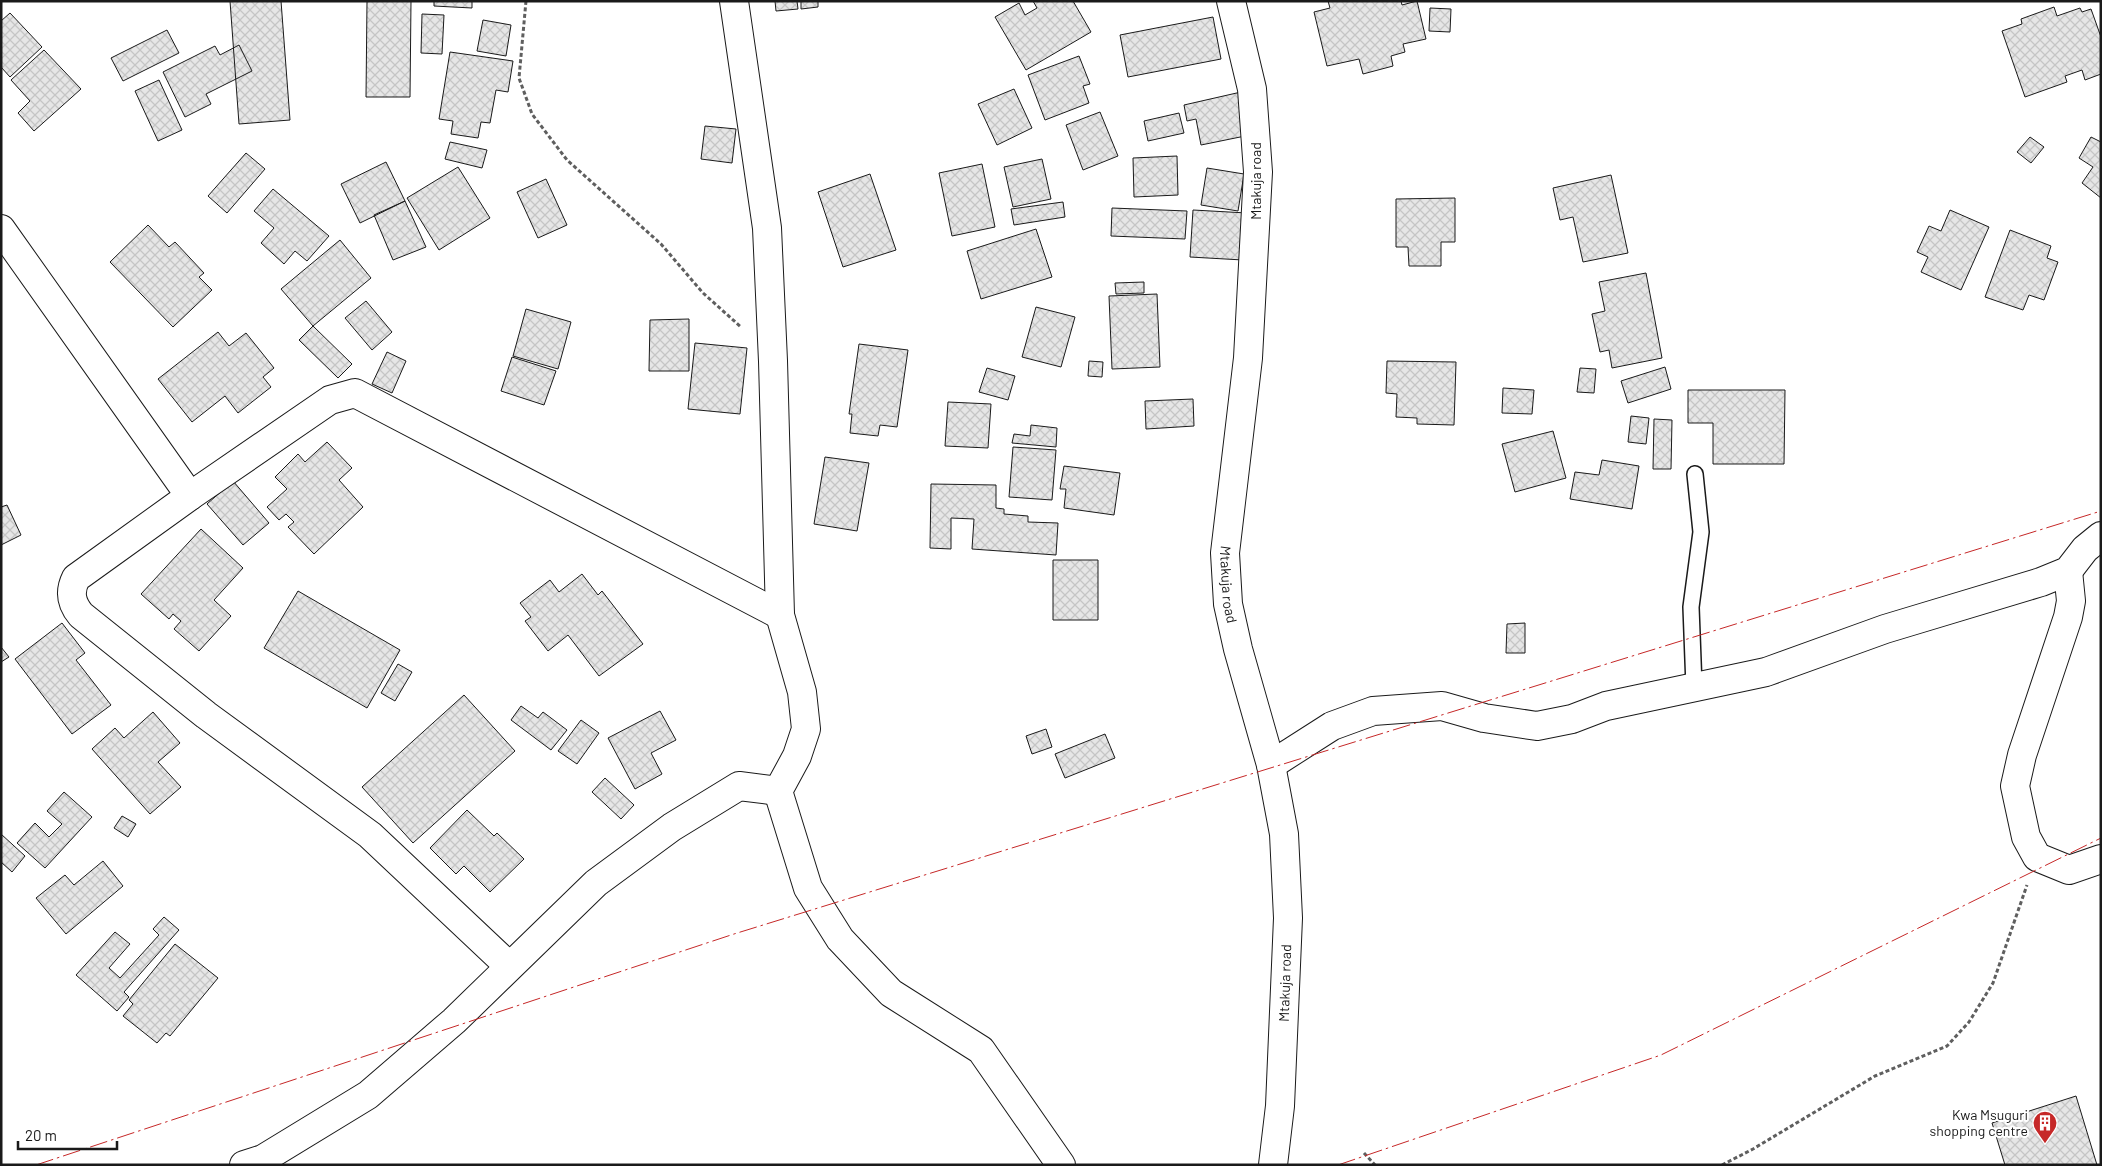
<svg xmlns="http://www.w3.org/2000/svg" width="2102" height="1166" font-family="Barlow,sans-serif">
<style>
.building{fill:url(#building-cross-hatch);stroke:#1a1a1a}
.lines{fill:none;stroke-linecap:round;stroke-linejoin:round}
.service-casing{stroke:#1a1a1a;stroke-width:18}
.minor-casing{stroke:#1a1a1a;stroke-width:30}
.path{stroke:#5f5f5f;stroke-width:3;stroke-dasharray:4 2.5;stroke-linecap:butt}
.service{stroke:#fff;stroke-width:15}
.minor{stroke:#fff;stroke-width:28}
.power{stroke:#c62828;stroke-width:1;stroke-dasharray:18 4 2.5 4;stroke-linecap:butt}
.labels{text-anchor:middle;stroke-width:4;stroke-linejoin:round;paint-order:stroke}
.street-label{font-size:14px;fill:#1a1a1a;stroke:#fff}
.poi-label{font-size:14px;fill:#1a1a1a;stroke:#fff;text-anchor:end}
</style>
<defs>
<pattern id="building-cross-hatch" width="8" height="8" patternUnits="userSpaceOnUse" patternTransform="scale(1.25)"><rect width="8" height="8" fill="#e6e6e6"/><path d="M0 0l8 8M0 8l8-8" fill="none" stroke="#c5c5c5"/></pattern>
</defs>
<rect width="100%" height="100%" fill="#fff"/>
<path class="building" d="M230,1H281L290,120L239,124Z
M367,1H411L410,97H366Z
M434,1H472V8L434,6Z
M775,1H797L798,9L776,11Z
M801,1H818V7L801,9Z
M1033,1H1073L1091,32L1026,70L995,17L1019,3L1025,15L1037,8Z
M1328,1H1401L1402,5L1417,1L1426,39L1403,44L1405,52L1391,56L1393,66L1363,74L1359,59L1327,66L1314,12L1330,8Z
M2054,7L2057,16L2080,8L2082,12L2091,9L2101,37V74L2085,80L2082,70L2065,76L2067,82L2025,97L2002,31L2022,24L2021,19Z
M1430,8L1451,9L1450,32L1429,31Z
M10,13L42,47L10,77L1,67V21Z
M422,14L444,15L442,54L421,53Z
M1213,17L1221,59L1128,77L1120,35Z
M483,20L511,25L506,56L477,51Z
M167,30L179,53L123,81L111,58Z
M239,45L252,71L206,94L211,104L185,117L163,72L215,46L220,55Z
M44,50L81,89L34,131L18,113L30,101L11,80Z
M450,52L513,61L508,92L496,90L490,123L481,122L478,138L451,134L453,121L439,119Z
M1079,56L1090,84L1083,86L1089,103L1045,120L1028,75Z
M159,80L182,130L158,141L135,91Z
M1014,89L1032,128L997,145L978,104Z
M1241,92L1250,135L1201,145L1196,119L1187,121L1184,105Z
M1100,112L1118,156L1083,170L1066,125Z
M1179,113L1184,133L1148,141L1144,121Z
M705,126L736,129L732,163L701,159Z
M2030,137L2044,147L2031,163L2017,152Z
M2091,137L2101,142V198L2082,183L2093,167L2079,158Z
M450,142L487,150L482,168L445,159Z
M246,153L265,169L227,213L208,196Z
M1177,156L1178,195L1134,197L1133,158Z
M1042,159L1051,199L1013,207L1004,167Z
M386,162L405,201L360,223L341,184Z
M982,164L995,227L952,236L939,173Z
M458,167L490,218L439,250L407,198Z
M1207,168L1244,174L1238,211L1201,205Z
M870,174L896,250L843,267L818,192Z
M1611,175L1628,253L1583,262L1573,217L1560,220L1553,188Z
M546,179L567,225L538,238L517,192Z
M273,189L329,236L307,261L295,251L284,264L261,243L274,228L254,211Z
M1455,198V242H1441V266H1409L1408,247H1396V199Z
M405,201L426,247L393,260L374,215Z
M1063,202L1065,217L1014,225L1011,209Z
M1112,208L1187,211L1185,239L1111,236Z
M1193,210L1247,213L1243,260L1190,257Z
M1950,210L1989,227L1961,290L1921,272L1928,257L1917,252L1929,226L1941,231Z
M148,225L169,247L175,242L204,273L199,277L212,290L173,327L110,262Z
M1036,229L1052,277L981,299L967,251Z
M2010,230L2051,246L2047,258L2058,262L2044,300L2029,295L2023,310L1985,297Z
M340,240L371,278L313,326L281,289Z
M1646,273L1662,358L1612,368L1609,350L1600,352L1592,314L1605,311L1599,282Z
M1144,282V293L1116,294L1115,283Z
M1157,294L1160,367L1112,369L1109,296Z
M366,301L392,332L372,350L345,318Z
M1036,307L1075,317L1061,367L1022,357Z
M526,309L571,322L558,369L513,356Z
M689,319V371H649L650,320Z
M313,326L352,364L338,378L299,340Z
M218,332L229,346L246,333L274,368L263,377L271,387L238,413L225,396L192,422L158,379Z
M695,343L747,348L740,414L688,409Z
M859,344L908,350L897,427L880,425L878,436L850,433L852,414H849Z
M387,352L406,361L392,393L372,384Z
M512,357L556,371L544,405L501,391Z
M1089,361L1103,362L1102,377L1088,376Z
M1387,361L1456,362L1454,425L1417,424V418L1396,417L1397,394L1386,393Z
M1665,367L1671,389L1628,403L1621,381Z
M987,368L1015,376L1008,400L979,392Z
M1580,368L1596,369L1594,393L1577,392Z
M1503,388L1534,390L1532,414L1502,413Z
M1688,390H1785L1784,464H1713V423H1688Z
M1193,399L1194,426L1146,429L1145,401Z
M948,402L991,404L988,448L945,446Z
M1631,416L1649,418L1646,444L1628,442Z
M1654,419L1672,420L1671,469H1653Z
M1031,425L1057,428L1056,447L1012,443L1014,434L1030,436Z
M1553,431L1566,478L1515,492L1502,444Z
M327,442L352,468L339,480L363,507L314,554L288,527L294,522L286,514L279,520L267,507L287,489L275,477L298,454L305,462Z
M1013,447L1056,450L1052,500L1009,497Z
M825,457L869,463L857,531L814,524Z
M1602,460L1639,466L1632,509L1570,499L1575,472L1599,475Z
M1064,466L1120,473L1114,515L1064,508L1066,489H1060Z
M233,481L269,523L243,545L207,504Z
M931,484L996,485V508L1004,509V514L1028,516V522L1058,523L1056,555L972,549L974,519L951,518V549L930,548Z
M7,505L21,535L1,545V507Z
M201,529L243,568L214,600L231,616L199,651L174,629L181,621L173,614L169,619L141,594Z
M1053,560H1098V620H1053Z
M582,574L598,595L602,591L643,644L599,676L568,635L548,651L525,621L531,617L520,603L550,580L559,592Z
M298,591L400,650L367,708L264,648Z
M62,623L85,653L76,660L111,705L72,734L15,659Z
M1525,623V653H1506L1507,624Z
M1,647L9,657L1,662Z
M398,664L412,672L395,701L381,693Z
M464,695L515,751L413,843L362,787Z
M521,706L538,718L543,712L567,730L551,750L511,720Z
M660,711L676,740L651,753L662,774L635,789L608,738Z
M153,712L180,743L158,762L181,787L150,814L92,749L115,728L124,738Z
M581,720L599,733L577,764L558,751Z
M1046,729L1052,747L1032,754L1026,736Z
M1105,734L1115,758L1065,778L1055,754Z
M605,778L634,805L621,819L592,792Z
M64,792L92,817L45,868L17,843L35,823L49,837L62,824L47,811Z
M467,810L494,836L497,833L524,859L490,892L464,866L456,874L430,848Z
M122,816L136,824L128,837L114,828Z
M1,834L25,856L12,872L1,862Z
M103,861L123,886L66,934L36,898L65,875L74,885Z
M164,917L179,930L124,992L129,997L117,1011L76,975L115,932L130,944L109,968L120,978L159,935L153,929Z
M175,944L218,978L170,1036L166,1033L157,1043L123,1016L133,1004L129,1000Z
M2076,1096L2097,1165H2005L1992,1123Z"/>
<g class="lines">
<defs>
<path id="service" d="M1694,687L1691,607L1701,532L1695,474"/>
<g id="minor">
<path d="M734,1L767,228L773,361L780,615L802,692L806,729L797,756L778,791L808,888L840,939L891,993L981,1050L1061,1165"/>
<path id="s1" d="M1231,1L1252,89L1258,172L1248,358L1225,553L1228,604L1238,649L1271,765L1284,834L1288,918L1280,1106L1273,1165"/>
<path d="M1,229L190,496"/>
<path d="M2068,571L2071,601L2068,617L2022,755L2015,786L2026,837L2037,857L2069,870L2101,859"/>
<path d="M1271,765L1332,726L1373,711L1442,706L1484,718L1537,726L1572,719L1606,706L1766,672L1885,629L2041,582L2068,571L2085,549L2101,536"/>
<path d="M509,966L370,835L206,715L81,615C71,603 69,592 76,578L190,496L330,400L355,393L780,615"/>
<path d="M244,1165L263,1159L368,1095L454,1021L596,883L672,827L739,786L778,791"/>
</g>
</defs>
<use href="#service" class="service-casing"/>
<use href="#minor" class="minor-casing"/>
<path class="path" d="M526,1L519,78L532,114L567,160L661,244L703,293L741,327
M1364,1153L1375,1165
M1722,1165L1753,1149L1875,1076L1947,1046L1969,1022L1993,983L2027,885"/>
<use href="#service" class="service"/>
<use href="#minor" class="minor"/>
<path class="power" d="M36,1165L734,934L2101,511
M1338,1165L1661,1055L2101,838"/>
</g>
<defs>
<symbol id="building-pin" viewBox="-11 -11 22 30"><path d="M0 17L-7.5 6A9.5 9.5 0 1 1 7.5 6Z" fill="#c62828" stroke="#fff"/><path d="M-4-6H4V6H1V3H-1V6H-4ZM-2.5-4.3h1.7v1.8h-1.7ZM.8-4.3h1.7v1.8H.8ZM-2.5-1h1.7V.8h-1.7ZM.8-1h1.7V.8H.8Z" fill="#fff"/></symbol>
</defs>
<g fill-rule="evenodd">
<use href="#building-pin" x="2031" y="1109" width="28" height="38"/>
</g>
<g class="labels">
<g class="street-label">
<text transform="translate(1256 181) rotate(-90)" y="5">Mtakuja road</text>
<text dy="5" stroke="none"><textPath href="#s1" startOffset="588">Mtakuja road</textPath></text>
<text transform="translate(1285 983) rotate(-88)" y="5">Mtakuja road</text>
</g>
<g class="poi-label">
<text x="2028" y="1120">Kwa Msuguri<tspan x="2028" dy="16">shopping centre</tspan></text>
</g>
</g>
<rect width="2102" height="1166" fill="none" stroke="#1a1a1a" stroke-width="5"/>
<path d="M18 1141v8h99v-8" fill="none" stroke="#1a1a1a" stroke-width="2.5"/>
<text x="25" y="1141" font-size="15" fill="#1a1a1a" stroke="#ffffff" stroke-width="4" paint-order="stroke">20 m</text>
</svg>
